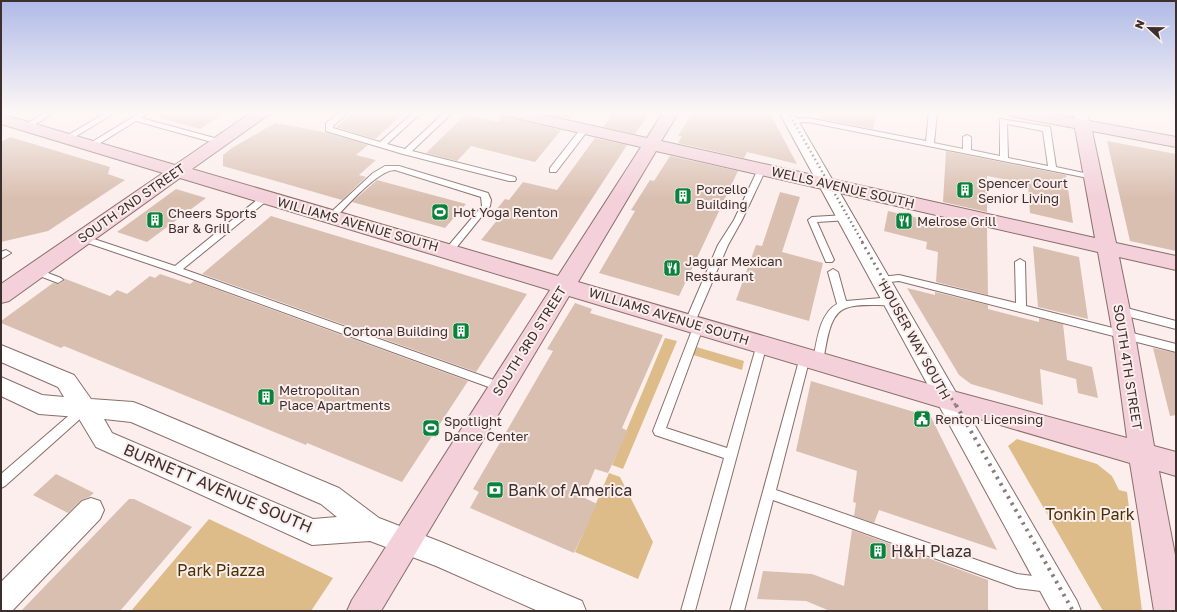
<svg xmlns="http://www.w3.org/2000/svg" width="1177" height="612" font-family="'Golos Text',sans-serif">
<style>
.green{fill:#ddbc8a}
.building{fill:#d9bfb0}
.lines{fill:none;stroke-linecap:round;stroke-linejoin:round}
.lane-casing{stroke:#8a6e69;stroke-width:2}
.street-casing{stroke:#8a6e69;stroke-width:2}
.secondary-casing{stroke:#8a6e69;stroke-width:2}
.lane{fill:#fff;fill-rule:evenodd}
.street{fill:#fff;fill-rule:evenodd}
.secondary{fill:#f3d0da;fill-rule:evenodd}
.rail-far2{stroke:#8a7d7b;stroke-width:2.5;stroke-dasharray:1.5 3;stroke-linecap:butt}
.rail-far1{stroke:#8a7d7b;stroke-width:3;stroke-dasharray:2 4;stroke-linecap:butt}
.rail{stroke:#8a7d7b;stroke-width:4;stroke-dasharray:2.5 5;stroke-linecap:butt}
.labels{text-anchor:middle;stroke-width:4;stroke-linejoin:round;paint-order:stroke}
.poi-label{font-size:13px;fill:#3c302e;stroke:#fbeeec;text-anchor:start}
.street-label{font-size:13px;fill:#3c302e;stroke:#fbeeec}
.near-street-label{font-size:16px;fill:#3c302e;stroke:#fbeeec}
.near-poi-label{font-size:16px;fill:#3c302e;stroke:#fbeeec;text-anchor:start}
.near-park-label{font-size:16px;fill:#493106;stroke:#fbeeec}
</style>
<rect width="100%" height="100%" fill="#fbeeec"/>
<path class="green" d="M665,338L677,341L623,469L612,465Z
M693,346L744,361L742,370L690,354Z
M1017,439L1097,464L1112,476L1119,490L1127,492L1142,611H1103L1008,446Z
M609,473L620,477L653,542L638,579L575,552Z
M209,519L333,578L311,611H131Z"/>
<path class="building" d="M158,112H226L200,129L157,117Z
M355,112H405L375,139L336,127Z
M537,112H576L570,119Z
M614,112H650L635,134L603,127Z
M692,112H769L797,164L747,152L744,158L678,143L682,136H678Z
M823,112H877L873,129L822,119Z
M466,114L499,122L500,114L503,116L561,130L535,162L471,146L457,161L426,153Z
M275,123L329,133L368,145L356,155L376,160L359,175L366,177L342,200L223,166V155L232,148Z
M10,137L110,167L108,174L125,180L48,231L1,242V142Z
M595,138L627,145L552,260L481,240L499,218L491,216L505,199L509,200L523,182L557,190Z
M1107,141L1176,154V251L1130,241Z
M946,151L1066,175L1073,223L1030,213L1028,184L987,176V212L943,202Z
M670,156L738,171L679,296L599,273L635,211L631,210L650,180L654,181Z
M377,180L466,204L445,228L352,202Z
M176,189L206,198L147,242L117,232Z
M780,192L800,197L782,252L823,263L809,321L736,300L756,245L762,246Z
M888,211L927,220V218L941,221L942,218L987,228L988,295L936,282L938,252L926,249L927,242L884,231Z
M271,216L410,258L527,294L476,372L202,274Z
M1033,246L1079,257L1088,319L1038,307Z
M160,274L190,284L194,281L468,381L402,482L307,443L306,445L64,346L61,348L1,323V321L53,283L59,284L64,281L63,278L110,296L117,290L127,294L150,276L155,278Z
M907,288L935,295V292L988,305V309L1039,322V318L1063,324L1067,360L1092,367L1098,398L1078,393L1076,379L1040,369L1043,405L971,384L959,375Z
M575,303L592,309L590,313L663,335L622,428L628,431L608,473L595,469L583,497L597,504L574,553L470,508L479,492L473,489L553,351L547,349Z
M1153,348L1176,353V415L1170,416Z
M811,381L931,417L997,550L879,510L874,523L854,516L856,503L853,502L857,471L796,451Z
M56,474L94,493L89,497L81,500L68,513L33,495Z
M129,499H134L192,527L120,611H21Z
M852,530L988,580V611H830L806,601L757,599L763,571L812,574L844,586Z"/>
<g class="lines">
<defs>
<path id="lane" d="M47,112H56L29,128H26L22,126Z
M107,112H116L70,140H67L63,138Z
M141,112H150L141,118L222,140L223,142L219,144L136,121L94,147H88L87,145Z
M341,112H349L333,126V128L380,142L414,112H422L387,144L405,149L445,112H453L412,151L515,177L516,179L515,181H509L403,154L326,131V123Z
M929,112H937L934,143L963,149V137L967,135L971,137V150L1000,156V119L1050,127L1056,167L1093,175L1097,177L1093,179L808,122L791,123L787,121L791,119L808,118L926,141ZM1007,124L1043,131L1048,166L1008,158Z
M582,127H585L589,129L556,172H550V168Z
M385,166H399L488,193L491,200L490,206L452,253L449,254L444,251L482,206L481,197L395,170C378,170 348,205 335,218H329L328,216L329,214L373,173Z
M759,167H765L766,169L742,220L728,245L695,322L694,325H686L685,322L718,245L734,220Z
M266,194L270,197L269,199L183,269L505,384L507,387L505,390L501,392L497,390L173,272L79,240L77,238L82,235L175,266L263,195Z
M846,215L849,216L850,218L849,220L817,222L834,260L832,262H826L808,220L812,217Z
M6,250L11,253L1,259V252Z
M1020,259L1025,262L1026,306L1176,344V352L899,281L881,283L876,280L881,277L899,275L1016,303L1015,262Z
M35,268L61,278L63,280L58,283L32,273L30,271Z
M833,269L838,272L846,301L893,297L897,298L898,301L897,304L893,305C878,306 860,303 846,308C828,314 827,345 823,360L822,363L818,364L814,363L813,360C817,342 819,314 837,304L828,272Z
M1119,306L1176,321V329L1115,313L1114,310L1115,307Z
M699,321L703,322L704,325L666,428L727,448L757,344L758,341H766L767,344L695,611H681L724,458L655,435L653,431L694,325L695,322Z
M805,353L809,354L810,357L776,490L1017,574L1049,578L1054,580L1056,585L1054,590L1049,592L1017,588L773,500L744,611H730L800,357L801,354Z
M85,403L89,405L91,408L89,411L5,486L1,488V474L81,405Z"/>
<path id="street" d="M779,112H793L1077,601L1081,611H1051Z
M1073,112H1087L1090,125L1088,128L1083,129L1078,128Z
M1,345L74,375L91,399L133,402L141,405L339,488L379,518L441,542L582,601L586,611H538L436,566L370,541L312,545L96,447L78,417L39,414L1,396V377L42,395L64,397L58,387L1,362ZM104,419L131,422L321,504L337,517L313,519L112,433Z
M91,498L100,501L104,510L100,519L12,611H1V582L82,501Z"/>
<path id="secondary" d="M252,112H270L268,115L192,169L558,276L641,147L503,115L501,112H530L647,138L663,112H679L661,141L1095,238L1075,128L1015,117L1009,115L1007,112H1041L1176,137V147L1092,131L1116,243L1176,256V270L1119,257L1135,335L1154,446L1176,452V476L1159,471L1176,560V611H1154L1130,463L949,410L569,296L381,611H347L352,600L550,290L180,178L9,301L1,303V284L163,173L1,124V114L175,165ZM656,151L1098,252L1113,335L1127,438L949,390L578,282Z"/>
</defs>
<use href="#lane" class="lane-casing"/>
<use href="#street" class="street-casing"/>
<use href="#secondary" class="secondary-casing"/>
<use href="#lane" class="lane"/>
<use href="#street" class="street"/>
<use href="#secondary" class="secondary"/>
<path class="rail-far2" d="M788,112L863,243"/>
<path class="rail-far1" d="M862,242L956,406"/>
<path class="rail" d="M956,405L1073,611"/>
</g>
<linearGradient id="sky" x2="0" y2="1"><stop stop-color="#afbae7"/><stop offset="0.57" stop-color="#fdf7f6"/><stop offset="1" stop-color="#fdf7f6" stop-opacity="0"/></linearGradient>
<rect width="1177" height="198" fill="url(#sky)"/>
<defs>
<symbol id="building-square" viewBox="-11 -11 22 22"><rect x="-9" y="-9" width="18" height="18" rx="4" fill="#0b823b" stroke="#fbeeec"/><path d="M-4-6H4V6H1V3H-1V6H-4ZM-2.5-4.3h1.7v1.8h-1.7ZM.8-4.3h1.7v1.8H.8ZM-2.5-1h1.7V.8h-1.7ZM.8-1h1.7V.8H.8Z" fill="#fff"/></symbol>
<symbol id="stadium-square" viewBox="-11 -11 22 22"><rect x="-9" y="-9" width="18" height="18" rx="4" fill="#0b823b" stroke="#fbeeec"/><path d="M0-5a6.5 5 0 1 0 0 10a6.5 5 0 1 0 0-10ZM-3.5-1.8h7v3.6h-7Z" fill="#fff"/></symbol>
<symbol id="restaurant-square" viewBox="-11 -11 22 22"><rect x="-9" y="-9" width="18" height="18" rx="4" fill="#0b823b" stroke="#fbeeec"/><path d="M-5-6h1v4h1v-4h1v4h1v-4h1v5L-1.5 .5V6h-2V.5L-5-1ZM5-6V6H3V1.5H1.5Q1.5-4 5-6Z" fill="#fff"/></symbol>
<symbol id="civic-square" viewBox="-11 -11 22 22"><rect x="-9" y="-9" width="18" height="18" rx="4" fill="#0b823b" stroke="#fbeeec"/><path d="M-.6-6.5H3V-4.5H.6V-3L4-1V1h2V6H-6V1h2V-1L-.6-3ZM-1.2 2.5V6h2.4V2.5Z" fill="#fff"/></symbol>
<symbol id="bank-square" viewBox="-11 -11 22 22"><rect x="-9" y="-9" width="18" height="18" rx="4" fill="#0b823b" stroke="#fbeeec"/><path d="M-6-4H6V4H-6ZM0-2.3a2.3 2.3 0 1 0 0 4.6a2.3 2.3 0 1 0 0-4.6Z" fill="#fff"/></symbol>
</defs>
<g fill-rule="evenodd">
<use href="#building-square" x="955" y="180" width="20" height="20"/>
<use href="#building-square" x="673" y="186" width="20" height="20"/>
<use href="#stadium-square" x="430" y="202" width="20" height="20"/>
<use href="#building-square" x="145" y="210" width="20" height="20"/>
<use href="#restaurant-square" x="894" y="211" width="20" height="20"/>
<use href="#restaurant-square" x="662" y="258" width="20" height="20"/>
<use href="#building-square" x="451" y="321" width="20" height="20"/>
<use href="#building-square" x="256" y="387" width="20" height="20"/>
<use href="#civic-square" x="912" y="409" width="20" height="20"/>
<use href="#stadium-square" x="421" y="418" width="20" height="20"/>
<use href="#bank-square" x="485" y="480" width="20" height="20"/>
<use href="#building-square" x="868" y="541" width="20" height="20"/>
</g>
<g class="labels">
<g class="poi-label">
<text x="978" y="188">Spencer Court<tspan x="978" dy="15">Senior Living</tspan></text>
<text x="696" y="194">Porcello<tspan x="696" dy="15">Building</tspan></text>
<text x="453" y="217">Hot Yoga Renton</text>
<text x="168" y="218">Cheers Sports<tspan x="168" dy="15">Bar &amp; Grill</tspan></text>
<text x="917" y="226">Melrose Grill</text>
<text x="685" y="266">Jaguar Mexican<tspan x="685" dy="15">Restaurant</tspan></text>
<text x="448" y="336" text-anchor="end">Cortona Building</text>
<text x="279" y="395">Metropolitan<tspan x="279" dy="15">Place Apartments</tspan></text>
<text x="935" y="424">Renton Licensing</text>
<text x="444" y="426">Spotlight<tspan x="444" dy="15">Dance Center</tspan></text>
</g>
<g class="street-label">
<text transform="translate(843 187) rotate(13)" y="5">WELLS AVENUE SOUTH</text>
<text transform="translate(131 203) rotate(-35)" y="5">SOUTH 2ND STREET</text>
<text transform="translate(358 224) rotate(16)" y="5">WILLIAMS AVENUE SOUTH</text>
<text transform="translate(669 316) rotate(17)" y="5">WILLIAMS AVENUE SOUTH</text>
<text transform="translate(915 340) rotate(61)" y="5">HOUSER WAY SOUTH</text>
<text transform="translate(529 341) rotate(-58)" y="5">SOUTH 3RD STREET</text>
<text transform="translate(1128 367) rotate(81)" y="5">SOUTH 4TH STREET</text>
</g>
<g class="near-street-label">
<text transform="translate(218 488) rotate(23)" y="6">BURNETT AVENUE SOUTH</text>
</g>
<g class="near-poi-label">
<text x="508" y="496">Bank of America</text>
<text x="891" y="557">H&amp;H Plaza</text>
</g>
<g class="near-park-label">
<text x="1090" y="520">Tonkin Park</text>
<text x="221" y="576">Park Piazza</text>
</g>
</g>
<rect width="1177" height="612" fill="none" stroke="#3c302e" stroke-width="4"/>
<g transform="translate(1149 28) rotate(292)" stroke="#fbeeec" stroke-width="3" paint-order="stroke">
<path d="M0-3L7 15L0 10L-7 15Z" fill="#3c302e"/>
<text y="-6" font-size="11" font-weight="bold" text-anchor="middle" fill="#3c302e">N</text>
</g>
</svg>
